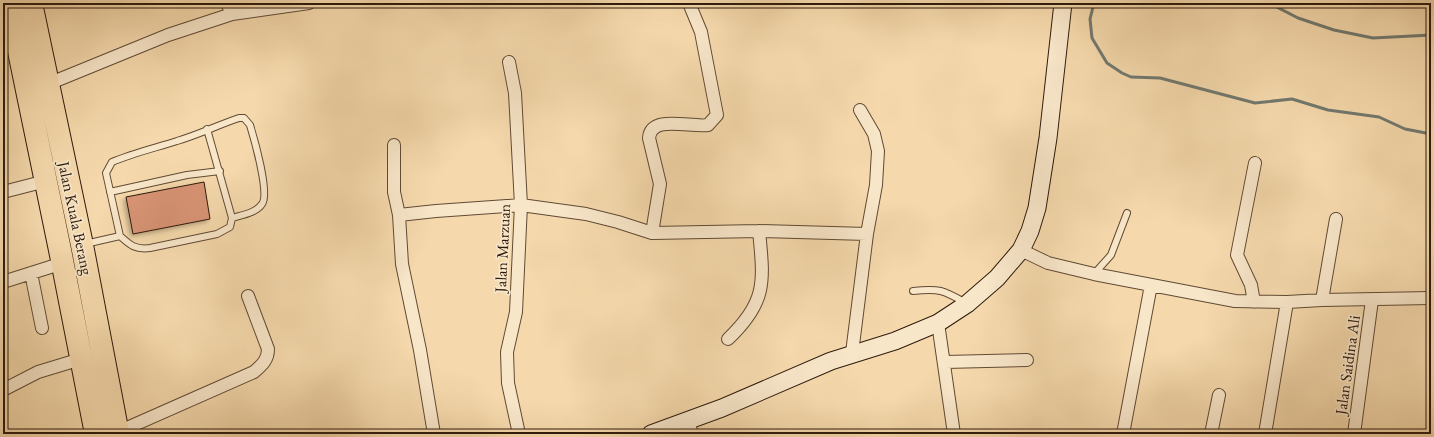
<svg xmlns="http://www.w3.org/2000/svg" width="1434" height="437" font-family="'EB Garamond',serif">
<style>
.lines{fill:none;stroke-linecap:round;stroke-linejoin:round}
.stream{stroke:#727970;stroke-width:3}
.building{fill:#d89474;stroke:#2e1a0c;filter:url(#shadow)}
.lane-casing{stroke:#604a34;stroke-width:8}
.street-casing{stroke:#604a34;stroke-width:14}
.secondary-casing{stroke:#2e1a0c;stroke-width:19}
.highway-casing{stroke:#2e1a0c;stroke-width:24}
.lane{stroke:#f8e6c9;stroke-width:6}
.street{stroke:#f8e6c9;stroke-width:12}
.secondary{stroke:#f8e6c9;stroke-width:17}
.highway{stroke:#f5d9ac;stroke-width:22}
.labels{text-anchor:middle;stroke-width:3.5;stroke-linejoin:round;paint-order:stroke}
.street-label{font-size:16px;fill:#2e1a0c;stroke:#f8e6c9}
</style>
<defs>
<filter id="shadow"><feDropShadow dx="-2.5" dy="2.5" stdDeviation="2" flood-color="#0004"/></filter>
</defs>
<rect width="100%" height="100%" fill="#f5d9ac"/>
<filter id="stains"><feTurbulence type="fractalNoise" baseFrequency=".005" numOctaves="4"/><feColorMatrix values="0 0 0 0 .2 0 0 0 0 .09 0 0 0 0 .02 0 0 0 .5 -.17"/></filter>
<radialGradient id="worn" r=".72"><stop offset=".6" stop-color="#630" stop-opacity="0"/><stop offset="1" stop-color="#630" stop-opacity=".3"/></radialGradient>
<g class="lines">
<path class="stream" d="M1094,3L1090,19L1092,38L1107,63L1122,73L1131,77L1160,78L1255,103L1292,99L1328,110L1379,117L1405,129L1431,134
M1269,3L1298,18L1334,30L1373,38L1431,35"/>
</g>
<path class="building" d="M204,182L210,219L133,234L126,197Z"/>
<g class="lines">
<defs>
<path id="lane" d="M110,192L187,175L220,171
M120,236C130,245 135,250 150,248L217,234L230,227L232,218
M85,244L120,236L106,173L112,162C133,153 155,148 177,141C198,135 218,125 239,118H244L250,125C254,138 270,194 262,204C256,213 242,215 232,218L207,129
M1094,274L1111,255L1127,213
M913,291C939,288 943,290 966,303"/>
<path id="street" d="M227,3L232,14
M509,62L515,93L521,205L516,312L507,352L508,383L519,434
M48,84L168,35L232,14L309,3
M394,145V192L399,215L402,264L420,350L434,434
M3,192L46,181
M399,215L436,211L521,205L586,214L618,222L652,233L759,231L867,234
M652,233L660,184L649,138C651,114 691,128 708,125L717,115L701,32L689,3
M1021,250L1048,263L1094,274L1235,301L1287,302L1322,300L1431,298
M31,273L42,328
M3,282L63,263
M1322,300L1336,219
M1254,302L1251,285L1237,255L1255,163
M938,323L954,434
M728,339C767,302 764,282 759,231
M852,353L867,234L876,185L878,151L874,134L860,110
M945,362L1027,360
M3,390L38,372L81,359
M688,421L692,434
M118,432L254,372C262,365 268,360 268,349L248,296
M1123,434L1151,285
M1211,434L1219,395
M1265,434L1287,302
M1354,434L1372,300"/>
<path id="secondary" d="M651,434L722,408L831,361L895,341L938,323L967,304L997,278L1021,250L1030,231L1037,208L1048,138L1063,3"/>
<path id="highway" d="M9,3L60,250L96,434
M31,3L82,245L118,434"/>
</defs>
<use href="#lane" class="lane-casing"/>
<use href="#street" class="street-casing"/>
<use href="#secondary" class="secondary-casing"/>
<use href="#highway" class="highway-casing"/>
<use href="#lane" class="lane"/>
<use href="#street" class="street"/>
<use href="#secondary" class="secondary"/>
<use href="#highway" class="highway"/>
</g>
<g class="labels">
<g class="street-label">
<text transform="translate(76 218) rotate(78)" y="6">Jalan Kuala Berang</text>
<text transform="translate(502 248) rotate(-87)" y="6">Jalan Marzuan</text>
<text transform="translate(1347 365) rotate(-82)" y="6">Jalan Saidina Ali</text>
</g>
</g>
<rect width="1434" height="437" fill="none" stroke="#f5d9ac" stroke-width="16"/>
<rect x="4" y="4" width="1426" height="429" fill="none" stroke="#2e1a0c" stroke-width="2"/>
<rect x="8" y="8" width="1418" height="421" fill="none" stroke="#2e1a0c"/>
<rect width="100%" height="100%" filter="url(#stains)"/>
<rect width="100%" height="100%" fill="url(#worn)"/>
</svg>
